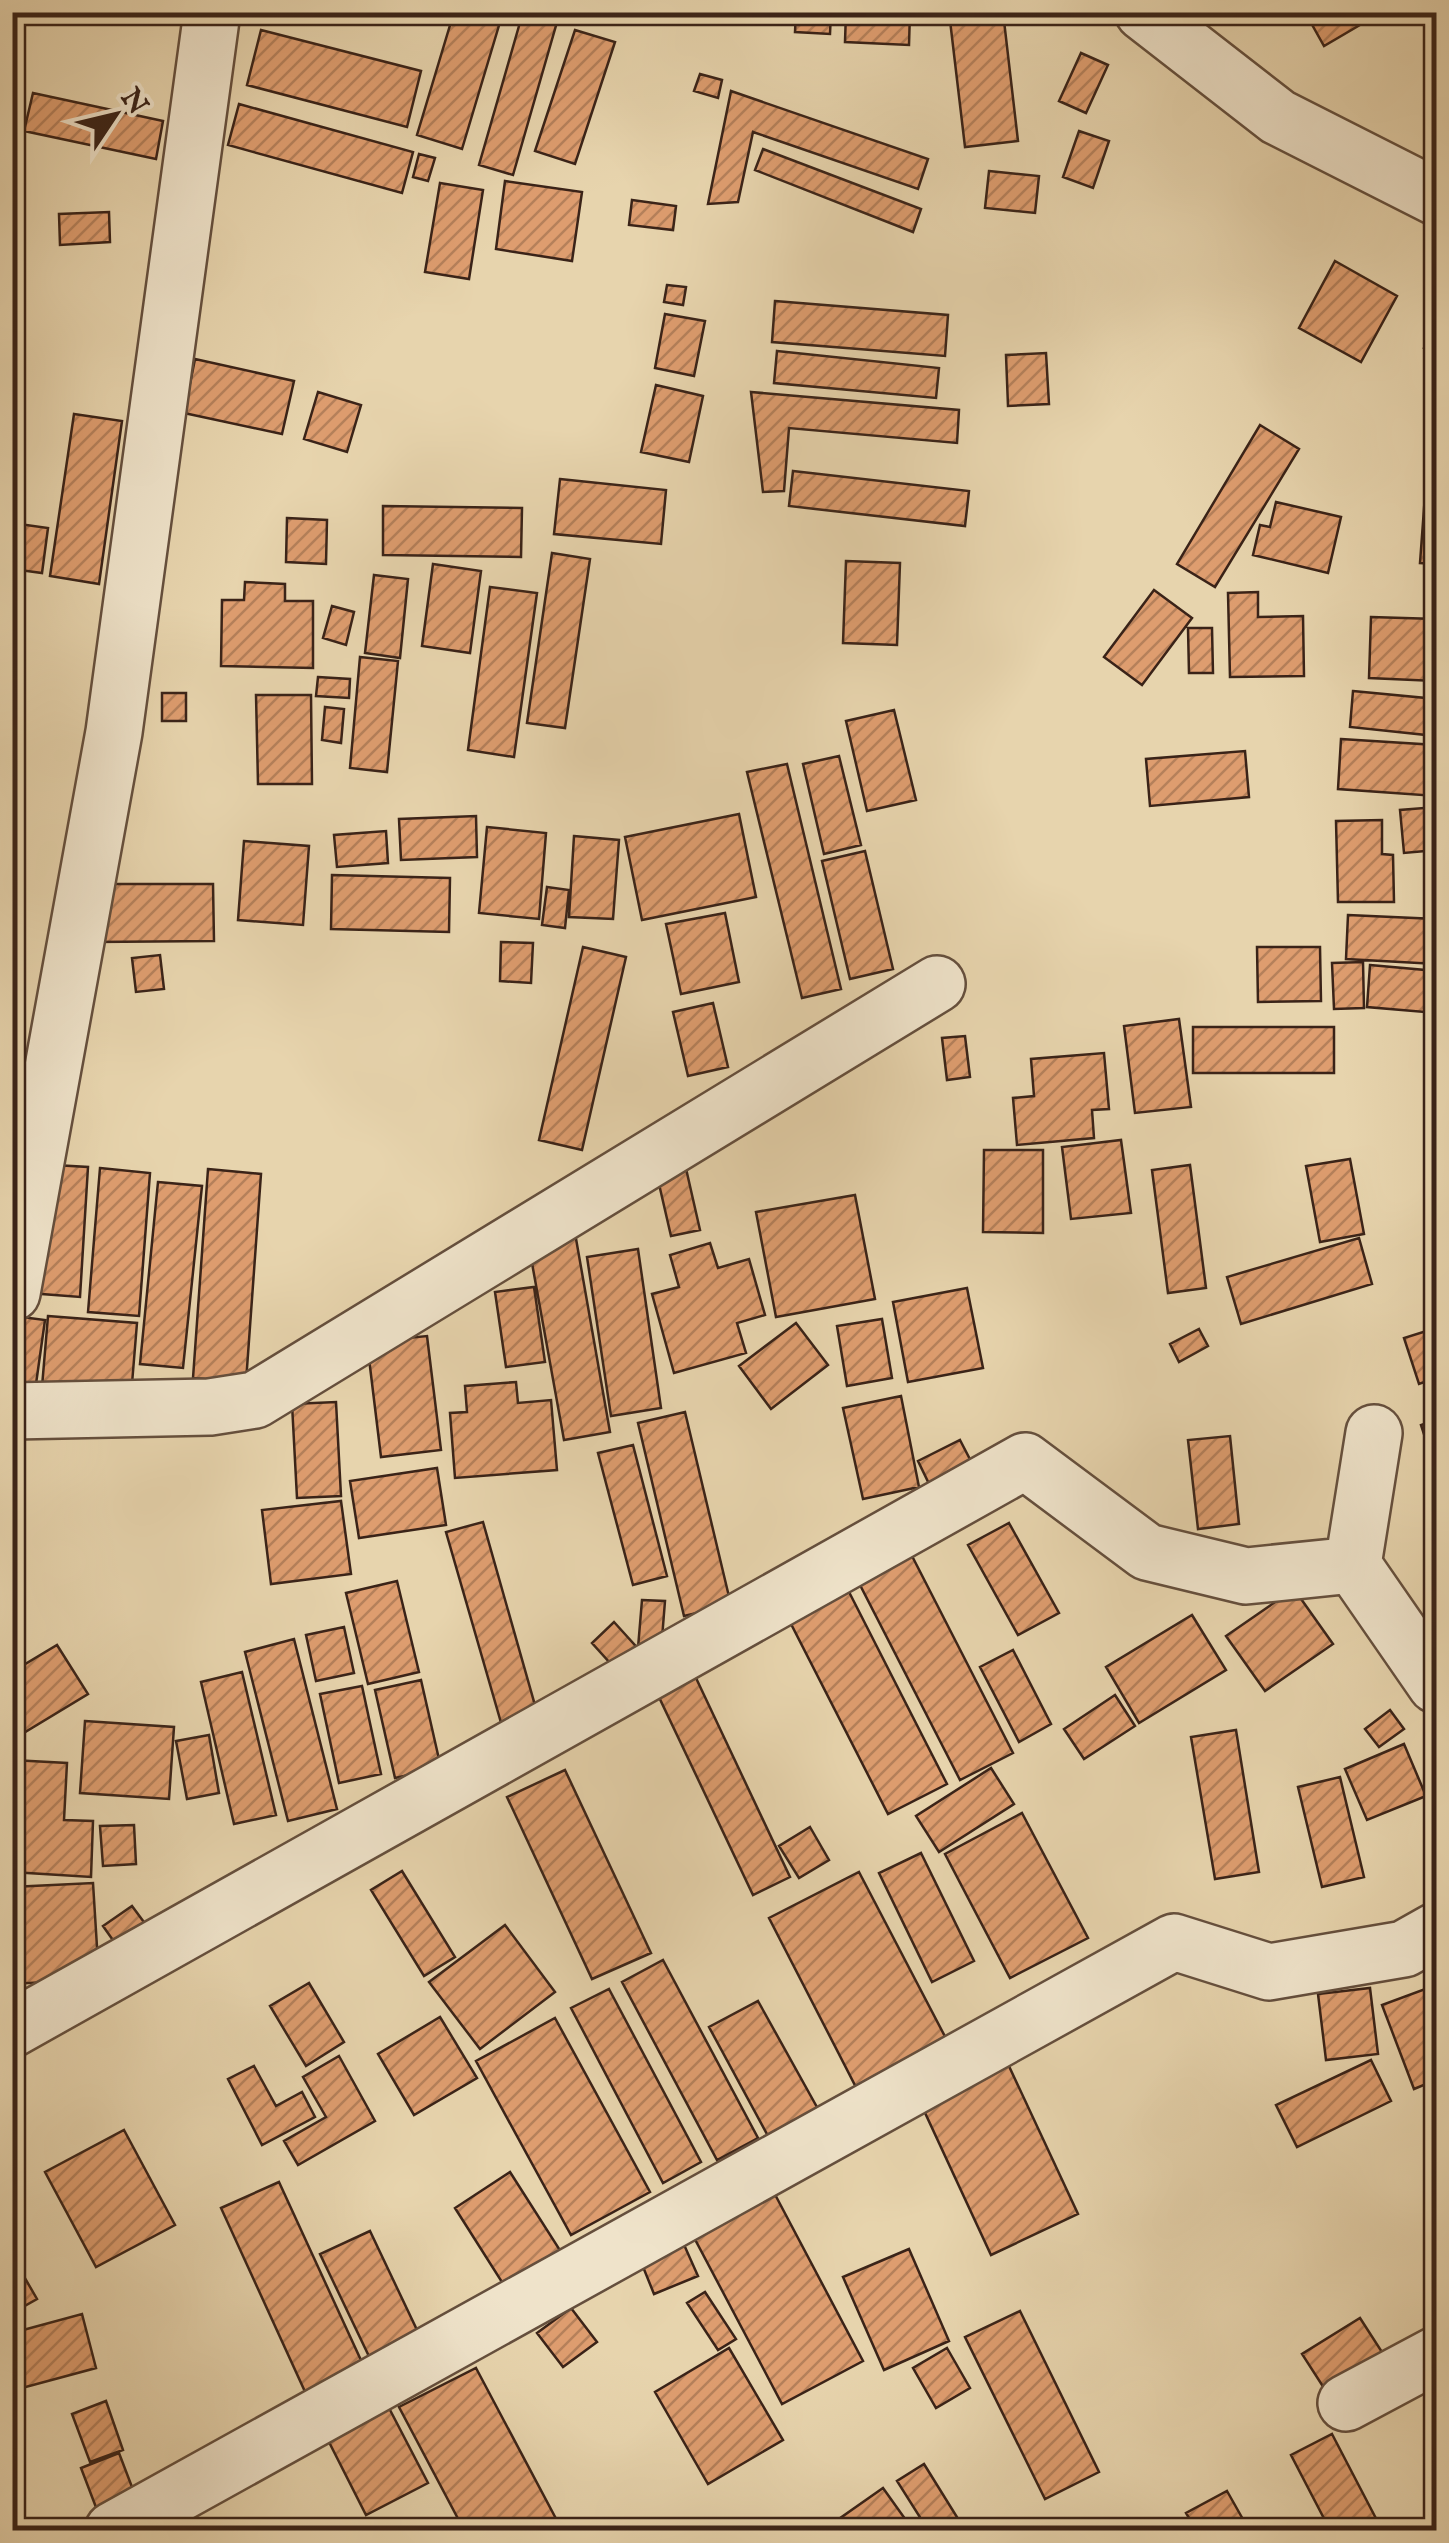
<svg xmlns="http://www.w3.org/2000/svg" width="1449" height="2543" font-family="'IM FELL English',serif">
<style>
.building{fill:url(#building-hatch);stroke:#3a2318;stroke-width:2.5}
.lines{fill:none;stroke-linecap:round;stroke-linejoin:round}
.minor-casing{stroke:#654f3d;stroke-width:60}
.minor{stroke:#efe3ca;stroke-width:55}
</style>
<defs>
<pattern id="building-hatch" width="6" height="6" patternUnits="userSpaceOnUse" patternTransform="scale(2.5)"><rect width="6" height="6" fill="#de9d6f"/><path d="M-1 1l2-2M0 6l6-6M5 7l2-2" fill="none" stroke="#b5805a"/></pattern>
</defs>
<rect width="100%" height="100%" fill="#e7d4ad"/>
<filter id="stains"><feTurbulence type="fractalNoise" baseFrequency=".002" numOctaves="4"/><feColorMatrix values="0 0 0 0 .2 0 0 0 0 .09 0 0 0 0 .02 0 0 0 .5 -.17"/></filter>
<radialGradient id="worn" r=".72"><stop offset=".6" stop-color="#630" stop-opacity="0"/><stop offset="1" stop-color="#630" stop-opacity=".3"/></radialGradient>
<path class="building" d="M454,12H503L462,149L417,135Z
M523,12L557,22L513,175L479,165Z
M796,12H831L830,34L795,32Z
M846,12H910L909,45L845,42Z
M949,12H1003L1018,141L965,147Z
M1305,12H1382L1324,46Z
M261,30L421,71L407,127L247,85Z
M575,30L615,42L575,164L535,151Z
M1081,53L1108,65L1086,113L1059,101Z
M700,74L722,80L718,98L694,91Z
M731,91L928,159L918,189L753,132L738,202L708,204Z
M33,93L163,121L156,159L24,131Z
M239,104L413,152L402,193L228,145Z
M1079,131L1109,141L1093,188L1063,177Z
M763,149L921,209L913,232L755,170Z
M419,154L435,158L428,181L413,177Z
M989,171L1039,176L1035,213L985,208Z
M505,181L582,192L572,261L496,249Z
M440,183L483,190L469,279L425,272Z
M632,200L676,206L673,230L629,225Z
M109,212L110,242L60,245L59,214Z
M1335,261L1397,296L1361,362L1299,328Z
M667,285L686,287L683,305L664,302Z
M1435,297H1436V351L1424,348Z
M775,301L948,315L945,356L772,342Z
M665,314L705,321L694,376L655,368Z
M777,351L939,368L936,398L774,383Z
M1046,353L1049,404L1008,406L1006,355Z
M195,359L294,381L282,434L184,413Z
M1435,359H1436V564L1420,563Z
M656,385L703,396L689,462L641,452Z
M318,392L361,405L347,452L304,439Z
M751,392L959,410L957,443L789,428L784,491L763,492Z
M74,414L122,421L99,584L50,576Z
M1260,425L1299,449L1215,587L1177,564Z
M793,471L969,491L965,526L789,506Z
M560,479L666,490L661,544L554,534Z
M1276,502L1341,517L1328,573L1253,555L1260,525L1270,527Z
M383,506L522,508L521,557L383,555Z
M287,518L327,520L326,564L286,562Z
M12,523L48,528L42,573L12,569Z
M552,553L590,559L565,728L527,723Z
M846,561L900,563L897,645L843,643Z
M433,564L481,571L470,653L422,646Z
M374,575L408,579L400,658L365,653Z
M245,582L285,584V601H313V668L221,666L222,600H244Z
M490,587L537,593L514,757L468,750Z
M1154,590L1192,618L1142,685L1104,657Z
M1258,592V617L1303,616L1304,676L1230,677L1228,593Z
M332,606L354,612L346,645L323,638Z
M1371,617L1436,619L1435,681L1369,678Z
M1188,628H1212L1213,673H1189Z
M360,657L398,661L387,772L350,768Z
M318,677L350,679L349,698L316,696Z
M1353,691L1436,699V736L1350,727Z
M162,693H186V721H162Z
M256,695H311L312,784H258Z
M325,707L344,709L341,743L322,740Z
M894,710L916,800L867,811L846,721Z
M1341,739L1436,745V796L1338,789Z
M1245,751L1249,797L1150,806L1146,759Z
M839,756L861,845L824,854L803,764Z
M787,764L841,989L802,998L747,772Z
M1436,807V850L1404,853L1400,810Z
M739,814L756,897L642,920L625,837Z
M476,816L477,857L401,860L399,819Z
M1382,820V854L1393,855L1394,902H1338L1336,821Z
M487,827L546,833L539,919L479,913Z
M386,831L388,863L337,867L334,835Z
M574,836L619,840L613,919L569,917Z
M244,841L309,846L303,925L238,920Z
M865,851L893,969L850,979L822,861Z
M332,875L450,878L449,932L331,929Z
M93,884H213L214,941L94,942Z
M547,887L569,890L565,928L542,925Z
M725,913L739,982L681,994L666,924Z
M1348,915L1436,919V964L1346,959Z
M501,942L533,943L531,983L500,981Z
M583,947L626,957L582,1150L539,1140Z
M1257,947H1320L1321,1001L1258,1002Z
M160,955L164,989L136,992L132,958Z
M1363,962L1364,1008L1334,1009L1332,963Z
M1370,965L1436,971V1013L1367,1007Z
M713,1003L728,1067L688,1076L673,1012Z
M1179,1019L1191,1107L1135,1113L1124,1026Z
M1193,1027H1334V1073H1193Z
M1431,1028L1436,1029V1102L1425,1101Z
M965,1036L970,1077L947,1080L942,1038Z
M1104,1053L1109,1109L1092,1110L1094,1138L1017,1145L1013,1098L1034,1096L1031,1059Z
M1121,1140L1131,1213L1071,1219L1062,1147Z
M984,1150H1043V1233L983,1232Z
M682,1151L700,1230L671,1236L653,1158Z
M1350,1159L1364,1234L1320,1242L1306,1166Z
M37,1164L88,1167L80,1297L29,1293Z
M1190,1165L1206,1288L1168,1293L1152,1170Z
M100,1168L150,1173L139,1316L88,1312Z
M208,1169L261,1174L246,1382L193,1378Z
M158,1182L202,1186L183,1368L140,1364Z
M855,1195L875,1299L776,1317L756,1212Z
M575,1233L610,1432L564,1440L528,1241Z
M1359,1238L1372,1284L1241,1324L1227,1277Z
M710,1243L718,1268L749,1259L765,1315L737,1323L746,1353L674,1373L652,1294L679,1287L670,1255Z
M638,1249L661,1408L611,1416L587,1257Z
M534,1287L545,1362L506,1367L495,1292Z
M967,1288L983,1368L908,1382L893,1302Z
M14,1316L45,1320L35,1391L12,1388Z
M48,1316L137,1323L131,1396L42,1387Z
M882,1319L892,1378L847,1386L837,1326Z
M796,1323L828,1365L771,1409L739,1366Z
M1436,1328V1378L1419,1384L1404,1338Z
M1199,1329L1208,1346L1179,1362L1170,1344Z
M427,1336L441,1450L381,1457L367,1342Z
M516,1382L518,1403L551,1400L557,1470L455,1478L450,1413L467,1412L465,1386Z
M901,1396L919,1487L863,1499L843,1408Z
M336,1402L341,1496L297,1498L292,1404Z
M685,1412L731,1605L684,1616L638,1423Z
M1436,1420V1471L1421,1425Z
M1230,1436L1239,1524L1198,1529L1188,1440Z
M960,1440L976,1471L933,1492L918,1461Z
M633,1445L667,1576L633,1585L598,1453Z
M437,1468L446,1525L359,1538L350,1481Z
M341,1501L351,1574L271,1584L262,1510Z
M483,1522L540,1723L504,1733L446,1532Z
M1009,1523L1059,1613L1018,1635L968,1545Z
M911,1554L1013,1753L960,1780L858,1581Z
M397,1581L419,1672L368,1684L346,1593Z
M847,1588L947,1784L888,1814L788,1618Z
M1294,1589L1333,1644L1265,1691L1226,1636Z
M642,1600L665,1601L661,1651L638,1648Z
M1192,1615L1226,1670L1139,1723L1106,1667Z
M614,1622L642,1653L620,1674L592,1643Z
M344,1627L354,1673L316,1681L306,1635Z
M294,1639L337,1809L288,1821L245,1652Z
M57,1645L88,1694L12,1740V1672Z
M1013,1650L1051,1724L1019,1742L980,1667Z
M242,1672L276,1815L234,1824L201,1682Z
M696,1678L790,1877L753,1895L658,1695Z
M421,1680L441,1768L395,1778L375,1690Z
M362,1686L381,1774L339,1783L320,1694Z
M1115,1695L1135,1726L1084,1759L1064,1729Z
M1390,1710L1404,1729L1379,1747L1365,1729Z
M85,1721L174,1727L169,1799L80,1793Z
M1236,1730L1259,1872L1215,1879L1191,1737Z
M209,1735L219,1793L187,1799L176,1741Z
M1404,1744L1426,1796L1367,1820L1345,1769Z
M12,1760L67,1763L64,1820L93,1821L91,1877L12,1872Z
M991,1768L1014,1804L939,1852L916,1816Z
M565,1770L651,1953L592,1979L507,1797Z
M1340,1777L1364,1877L1322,1887L1298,1787Z
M1022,1813L1088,1938L1010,1978L945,1854Z
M134,1825L136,1864L103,1866L100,1826Z
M810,1827L829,1860L799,1878L779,1846Z
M921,1853L974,1961L932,1982L879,1873Z
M402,1871L455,1957L424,1976L371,1890Z
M859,1872L951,2048L860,2095L769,1918Z
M93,1883L99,1979L12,1984V1887Z
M132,1906L152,1933L122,1953L103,1926Z
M505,1925L555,1992L480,2049L429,1982Z
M663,1960L758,2138L717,2160L622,1982Z
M309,1983L344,2042L306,2066L270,2006Z
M1436,1985V2080L1414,2089L1382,2005Z
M1370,1988L1378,2054L1326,2060L1318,1994Z
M609,1989L701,2162L663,2183L571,2008Z
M758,2001L818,2109L768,2136L709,2027Z
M440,2017L477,2078L414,2115L378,2054Z
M555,2018L650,2192L571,2235L476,2061Z
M1001,2049L1078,2214L991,2255L914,2089Z
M339,2056L375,2121L298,2165L284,2141L326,2117L303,2077Z
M1371,2060L1391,2101L1297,2147L1276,2105Z
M254,2066L276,2106L302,2092L315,2117L262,2145L228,2079Z
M124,2130L175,2225L96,2267L45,2172Z
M510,2172L563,2255L507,2290L455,2208Z
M279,2182L365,2369L307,2396L221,2208Z
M770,2185L863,2361L782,2404L689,2228Z
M677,2229L698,2276L654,2294L635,2247Z
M370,2231L426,2349L377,2373L320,2254Z
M909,2249L949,2341L884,2370L843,2277Z
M18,2266L37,2299L12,2313V2269Z
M705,2292L736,2339L718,2350L687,2303Z
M571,2308L597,2342L563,2367L537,2333Z
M1020,2311L1099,2472L1045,2499L965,2337Z
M82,2314L96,2368L22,2388L12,2357V2333Z
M1360,2318L1391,2366L1333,2402L1302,2354Z
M729,2348L783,2440L708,2484L655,2392Z
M947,2348L970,2388L936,2408L913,2368Z
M476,2368L562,2530H464L399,2407Z
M106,2401L123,2450L90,2462L72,2414Z
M389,2408L428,2483L366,2515L328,2440Z
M1332,2434L1382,2530H1330L1291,2455Z
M119,2453L140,2508L102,2523L81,2468Z
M924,2464L965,2530H928L897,2481Z
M883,2488L913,2530H828L826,2528Z
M1227,2491L1249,2530H1196L1186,2513Z"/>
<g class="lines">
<defs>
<path id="minor" d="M1143,12L1278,117L1436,197
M12,1293L114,732L212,12
M12,1411L210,1407L255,1400L937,984
M1374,1433L1353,1565L1436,1685
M12,2029L1025,1461L1147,1552L1246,1576L1353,1565
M1346,2403L1436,2355
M113,2530L1174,1942L1269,1972L1404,1949L1436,1931"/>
</defs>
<use href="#minor" class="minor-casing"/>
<use href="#minor" class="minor"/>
</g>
<rect width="1449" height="2543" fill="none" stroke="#e7d4ad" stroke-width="50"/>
<rect x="15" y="15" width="1419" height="2513" fill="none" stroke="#3a2318" stroke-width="5"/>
<rect x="25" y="25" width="1399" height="2493" fill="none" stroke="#3a2318" stroke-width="2.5"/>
<g transform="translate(115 115) rotate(55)" stroke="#efe3ca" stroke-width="8" paint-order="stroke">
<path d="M0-8L18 38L0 25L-18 38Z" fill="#3a2318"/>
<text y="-15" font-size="28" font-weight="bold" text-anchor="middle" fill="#3a2318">N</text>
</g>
<rect width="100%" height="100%" filter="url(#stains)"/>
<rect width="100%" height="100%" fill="url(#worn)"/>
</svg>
